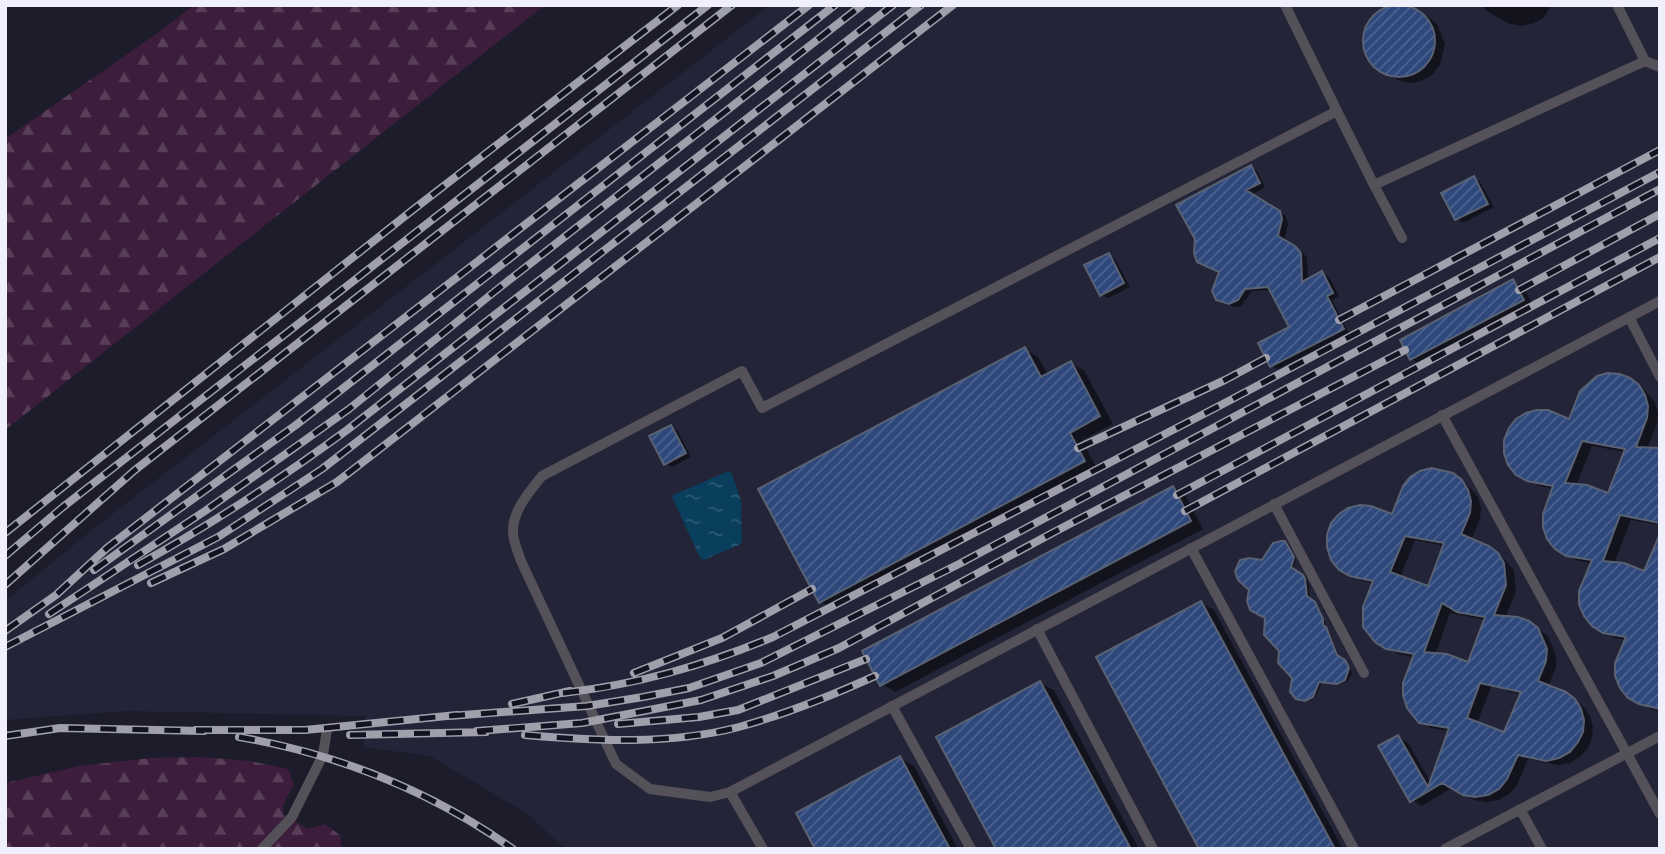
<svg xmlns="http://www.w3.org/2000/svg" width="1665" height="854" font-family="'Noto Sans',sans-serif">
<style>
.built{fill:#242439}
.forest{fill:url(#forest-firs)}
.water{fill:url(#water-ripples)}
.shadow{fill:#0007;fill-rule:evenodd}
.building{fill:url(#building-hatch);stroke:#596273;stroke-width:2;fill-rule:evenodd}
.lines{fill:none;stroke-linecap:round;stroke-linejoin:round}
.lane{stroke:#545158;stroke-width:10}
.rail-casing{stroke:#9fa0ac;stroke-width:8}
.rail{stroke:#131321;stroke-width:5;stroke-dasharray:16;stroke-linecap:butt}
</style>
<defs>
<pattern id="forest-firs" width="22" height="20" patternUnits="userSpaceOnUse" patternTransform="scale(1.75)"><rect width="22" height="20" fill="#3c1d3b"/><path d="M5 1l3.5 6h-7zM16 11l3.5 6h-7z" fill="#583e58"/></pattern>
<pattern id="water-ripples" width="26" height="14" patternUnits="userSpaceOnUse" patternTransform="scale(1.75)"><rect width="26" height="14" fill="#093e5d"/><path d="M2 4q2-2 4 0t4 0M15 11q2-2 4 0t4 0" fill="none" stroke="#2d5a75"/></pattern>
<pattern id="building-hatch" width="6" height="6" patternUnits="userSpaceOnUse" patternTransform="scale(1.75)"><rect width="6" height="6" fill="#2e487c"/><path d="M-1 1l2-2M0 6l6-6M5 7l2-2" fill="none" stroke="#4d6390"/></pattern>
</defs>
<rect width="100%" height="100%" fill="#1c1c2b"/>
<path class="built" d="M770,5H1660V849H566L526,813L430,756L363,747L366,716L127,711L5,720V601L97,526Z"/>
<path class="forest" d="M194,5H545L5,430V139L159,32Z
M200,757L250,761L288,769L294,784L283,805V814L308,829L325,824L341,836V849H5V783L79,766L151,758Z"/>
<path class="water" d="M729,471L732,474L741,501L742,541L739,545L704,560L700,558L672,497L673,495Z"/>
<path class="shadow" d="M1482,5H1552L1543,18L1532,24L1520,26L1508,23L1487,11Z
M1396,6L1407,7L1428,17L1437,24L1445,44L1440,65L1432,75L1422,81L1410,83L1398,80L1376,67L1368,58L1364,47L1365,34L1369,23L1385,9Z
M1251,167L1257,171L1265,187L1251,195L1286,216L1288,224L1284,241L1302,251L1307,258L1308,281L1322,273L1329,277L1339,296L1332,300L1349,333L1278,369L1271,365L1291,328L1272,290L1252,291L1241,306L1233,307L1217,299Z
M1474,178L1480,182L1494,207L1463,223L1457,219Z
M1109,255L1115,259L1130,287L1108,298L1101,295Z
M1513,281L1523,287L1533,305L1422,365L1412,359Z
M1025,349L1038,357L1048,375L1071,363L1084,370L1113,424L1082,440L1097,469L833,609L820,601Z
M1598,377L1629,380L1641,386L1655,402L1658,413L1657,424L1647,449L1660,451V525L1631,520L1614,564L1660,636V711L1651,709L1629,697L1627,640L1615,638L1603,631L1593,563L1578,561L1556,548L1554,489L1539,486L1518,473L1570,421L1581,392ZM1592,446L1626,452L1610,496L1576,486Z
M671,427L677,430L691,457L672,467L665,463Z
M1452,474L1463,480L1478,497L1481,508L1480,519L1471,540L1499,554L1514,570L1516,591L1505,618L1528,622L1548,636L1556,656V667L1548,687L1565,693L1584,707L1590,716L1593,727L1592,738L1588,748L1580,757L1570,763L1558,765L1528,759L1517,785L1509,794L1499,800L1487,802L1474,800L1453,787L1422,806L1412,800L1398,737L1408,743L1431,783L1450,731L1431,728L1421,721L1414,657L1398,654L1376,641L1374,583L1362,581L1340,568L1393,516ZM1415,540L1445,546L1429,589L1400,577ZM1450,613L1486,620L1469,664L1435,655ZM1493,682L1509,692L1521,694L1505,735L1477,724Z
M1172,488L1186,496L1203,529L895,692L882,684Z
M1285,543L1296,559L1293,570L1306,578L1309,584L1310,600L1318,605L1325,622V628L1329,631L1340,659L1350,667L1352,674L1348,681L1341,684L1322,682L1315,698L1308,701L1301,699L1294,677L1281,650L1263,562Z
M1201,603L1214,610L1343,849H1201Z
M1040,683L1054,690L1139,849H998Z
M900,758L914,766L958,849H817Z"/>
<path class="building" d="M1363 41a36 36 0 1 1 72 0a36 36 0 1 1-72 0Z
M1251,165L1260,183L1246,190L1280,211L1282,219L1278,236L1295,246L1301,253L1302,282L1322,271L1333,293L1327,296L1344,329L1270,367L1258,343L1289,327L1268,287L1245,289L1238,300L1229,304L1216,300L1212,291L1219,272L1197,262L1194,253L1195,239L1176,205Z
M1474,176L1488,204L1455,220L1441,193Z
M1109,253L1124,283L1100,296L1084,265Z
M1513,279L1524,300L1410,360L1400,340Z
M1025,347L1041,377L1071,361L1100,416L1070,433L1085,461L819,603L758,489Z
M1608,373L1620,374L1630,378L1639,385L1645,395L1648,406L1647,418L1636,447L1660,448V523L1620,515L1603,561L1624,563L1644,571L1660,534V709L1639,704L1628,698L1620,688L1615,676V663L1626,637L1603,633L1592,626L1584,616L1579,604V591L1592,560L1566,556L1555,549L1547,539L1543,527V514L1553,486L1527,481L1516,475L1508,465L1504,453V440L1509,428L1516,419L1526,413L1537,410H1548L1569,419L1580,391L1597,376ZM1582,441L1625,449L1608,493L1587,485L1565,483Z
M671,425L686,453L664,465L649,436Z
M1431,468L1453,473L1462,480L1468,490L1471,501L1470,513L1461,534L1489,546L1498,553L1504,563L1506,585L1494,615L1518,617L1529,621L1538,628L1547,649L1546,661L1538,681L1566,692L1575,699L1581,709L1584,720L1583,732L1578,742L1570,752L1559,758L1546,761L1518,755L1507,779L1499,789L1488,795L1475,797L1463,795L1442,783L1410,802L1378,746L1398,735L1428,787L1449,728L1419,723L1407,708L1403,695V683L1414,654L1386,649L1375,642L1363,627V607L1373,581L1350,576L1339,570L1331,560L1327,547V535L1331,523L1339,514L1348,508L1360,505L1371,506L1392,514L1403,486L1410,477L1420,471ZM1405,536L1444,543L1428,586L1390,572ZM1442,603L1457,612L1485,617L1468,662L1447,654L1424,652ZM1480,683L1521,692L1504,732L1467,718Z
M1173,486L1191,521L880,686L862,651Z
M1281,541H1285L1294,557L1291,567L1303,575L1305,579L1307,596L1315,602L1323,619V625L1326,627L1337,655L1345,660L1349,668L1345,680L1337,684L1319,682L1313,697L1305,701L1296,699L1290,692L1292,678L1278,663L1279,651L1264,635L1265,618L1250,610L1247,601L1249,590L1238,580L1235,571L1240,560L1249,558L1262,560L1273,543Z
M1201,601L1335,849H1199L1096,657Z
M1040,681L1131,849H996L936,737Z
M900,756L950,849H815L796,813Z"/>
<g class="lines">
<path class="lane" d="M1285,5L1337,111
M1617,5L1645,61
M1374,185L1402,238
M1629,317L1660,377
M1442,415L1660,814
M1274,504L1364,673
M1191,548L1354,849
M1037,629L1153,849
M892,706L971,849
M730,792L710,797L650,789L616,764L521,561C518,552 513,541 513,532C512,511 530,491 542,476L742,371L762,408L1337,111L1374,185L1645,61L1660,67
M1520,809L1542,849
M262,849L292,817L323,755L327,729
M763,849L730,792L1660,301
M1445,849L1660,736"/>
<defs>
<path id="rail" d="M1519,290L1660,214
M1339,320L1660,150
M1078,448L1225,380L1266,358
M1177,495L1660,238
M1185,511L1660,257
M5,533L414,209L678,5
M5,556L63,507L708,5
M138,565C212,524 279,480 347,430L893,5
M94,570L296,425L835,5
M151,583L224,549L337,482L953,5
M5,585L135,470L732,5
M49,614L205,511L349,409L499,288L862,5
M5,631L56,595L107,548L809,5
M5,647L218,537L322,469L921,5
M634,673L722,638L812,589
M563,693C639,684 703,666 773,637L1221,405L1660,172
M512,704L570,691
M449,716L587,706L643,697L689,688L761,663L959,564L1660,189
M618,724L699,717L738,710L866,659
M196,730H305L457,715
M477,731L582,723L701,700L773,676L839,648L1058,530L1405,350
M350,735L486,732
M525,735C595,741 670,745 739,727C786,714 831,696 875,676
M5,736L60,728L204,731
M239,737C337,754 431,791 513,849"/>
</defs>
<use href="#rail" class="rail-casing"/>
<use href="#rail" class="rail"/>
</g>
<rect width="1665" height="854" fill="none" stroke="#eff0fb" stroke-width="14"/>
</svg>
